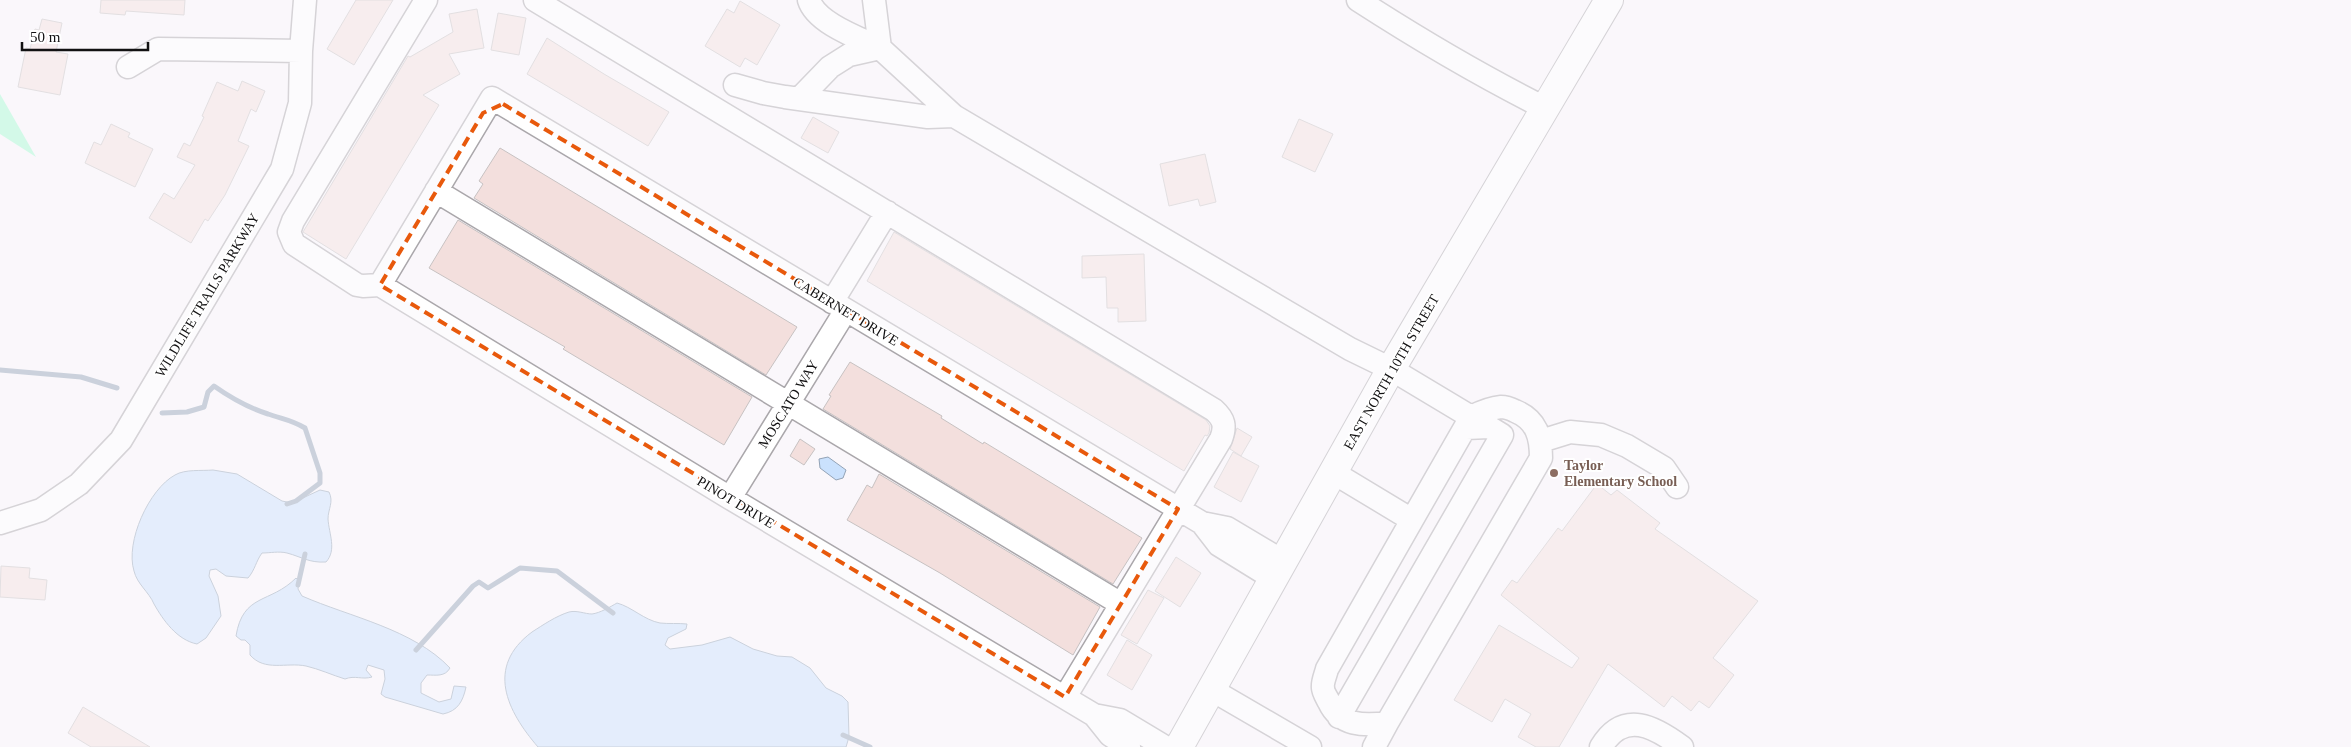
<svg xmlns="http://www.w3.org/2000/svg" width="2351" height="747" font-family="'Times New Roman',serif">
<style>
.green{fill:#a5fbd1}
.water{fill:#cae1fd;stroke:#93a3b6}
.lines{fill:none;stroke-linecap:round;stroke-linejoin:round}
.stream{stroke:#93a3b6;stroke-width:5}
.building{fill:#f3dfdd;stroke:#c7c2c2}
.minor-casing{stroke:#aaa7ab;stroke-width:25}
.major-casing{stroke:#aaa7ab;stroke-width:30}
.minor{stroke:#fff;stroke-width:22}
.major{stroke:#fff;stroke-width:28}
.marked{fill:none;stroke:#e8590c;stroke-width:4;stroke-dasharray:10 6;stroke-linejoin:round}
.education-dot{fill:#8d6e63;stroke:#fff;stroke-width:2}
.labels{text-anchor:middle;stroke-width:4;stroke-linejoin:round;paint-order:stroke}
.street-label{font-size:14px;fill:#121112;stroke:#fff}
.education-label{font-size:14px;font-weight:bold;fill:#785e54;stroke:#fff;text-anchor:start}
</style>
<rect width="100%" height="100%" fill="#faf7fb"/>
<path class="green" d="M0,94L36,157L0,134Z"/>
<path class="water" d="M828,457L846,470L843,478L836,480L820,468L819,459Z
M213,470L237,474L282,501L292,503L320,490L329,492C334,502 328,509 328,519C329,534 337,550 326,562C309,563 302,557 287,553C279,551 270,553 262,553C256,561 255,570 248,578L226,576L216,569L210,570L209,576L218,596L221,616L206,638L197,644C177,640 163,620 154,604C149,592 137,584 134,571C125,542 149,489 175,475C185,469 202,471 213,470Z
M296,578L299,581L298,589L302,596C350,617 413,629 450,668C445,677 436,675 427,675L421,683V693L439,702L451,699L454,686L466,687C463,701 458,711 443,714L385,697L381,694L385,679L384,670L368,665L366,670L372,677C362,680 355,675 345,679C332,675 319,669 306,666C286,662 265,672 250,655V645L245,640H241L236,636C243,593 270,604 296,578Z
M617,603C632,607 644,620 660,623C669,624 678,623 687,624L686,629L668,638L665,645L670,649L702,645L730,637L753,649L777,656L792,657L810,668L826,688L842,696L848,702L849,737L846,747H538C507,711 485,667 532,632C543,625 556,616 569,612C577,610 585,614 592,614C600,613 610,607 617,603Z"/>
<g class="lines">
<path class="stream" d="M0,370L81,377L117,388
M162,413L187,412L204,407L208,392L214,386C231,398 249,408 268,414C282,419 292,420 305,428L320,473V483L296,501L287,504
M298,585L305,554
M416,650L473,586L479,582L488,588L520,568L557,571L613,613
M843,735L870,747"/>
</g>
<path class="building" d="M101,0H185L184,15L126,11L125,15L100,13Z
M356,0H393L354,65L327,49Z
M740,1L780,25L757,65L745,58L740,67L705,46L727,9L734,13Z
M477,9L484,48L449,54L460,74L423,95L439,105L346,259L303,232L408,56L410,57L453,32L449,14Z
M498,13L526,18L519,55L491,50Z
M42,19L62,23L56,52L68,54L60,95L18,87L26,48L30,49L35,29L39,30Z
M547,38L604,74L669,112L648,146L527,74Z
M242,81L265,91L256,112L251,109L238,141L249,146L225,195L208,221L205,219L191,243L149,218L164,193L174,199L195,165L177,157L184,143L190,146L204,117L202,116L217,82L238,91Z
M813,117L839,132L828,153L801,138Z
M1299,119L1333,134L1315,172L1282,157Z
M111,124L130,133L128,137L153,149L135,187L85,163L94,142L101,145Z
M500,148L797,327L766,375L474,198L483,184L479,181Z
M1205,154L1216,202L1200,206L1198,199L1169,206L1160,164Z
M458,220L752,397L724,445L563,349L565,347L429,268Z
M894,232L1206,420L1210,426L1209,433L1207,436L1205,435L1184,471L867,281Z
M1144,254L1146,321L1118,322V308H1107L1106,277L1082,278V256Z
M850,362L942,416L941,418L983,444L984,442L1142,538L1113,584L823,409L831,396L829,395Z
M1237,428L1252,437L1241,456L1230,449Z
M800,439L815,449L804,465L790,456Z
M1233,452L1259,466L1241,502L1214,487Z
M879,474L1100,607L1073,655L940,573L847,520L867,485L872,488Z
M1597,484L1611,495L1617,490L1660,523L1655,529L1758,601L1713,658L1734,675L1709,708L1699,701L1691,711L1672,696L1664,707L1608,664L1559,747H1536L1518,737L1531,714L1505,699L1492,722L1454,700L1499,625L1572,668L1579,658L1501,595L1512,580L1517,583L1558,528L1562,531Z
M1176,557L1201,573L1180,607L1155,591Z
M1,566L30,568L29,578L47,580L45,600L0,597Z
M1148,590L1164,598L1137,644L1121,635Z
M1127,640L1152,655L1132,690L1107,675Z
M83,707L150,747H91L68,733Z"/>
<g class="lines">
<defs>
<path id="minor" d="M535,0L1214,410C1224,419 1226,426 1221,439L1065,697
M809,0C816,23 859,38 880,48
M874,0L880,48L954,116L1350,349L1391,369L1471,417
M1358,0C1420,40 1479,75 1545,108
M128,67L158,49L301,51
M735,85L763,93L785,97L928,117L954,116
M800,98L830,67L849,55L880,48
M436,191L1121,604
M380,285L492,98L1202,523
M380,285L730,498L1094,715
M380,285L363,286L357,285L294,244L289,232L293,221L426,0
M832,302L887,212
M1541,441L1570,432L1601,435L1627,446L1664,468L1677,487
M1334,473L1412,520L1471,417C1481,412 1490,408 1501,407C1506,407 1511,409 1515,411C1537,420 1541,437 1541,458L1387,723C1364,726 1340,726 1329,702C1327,698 1323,692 1323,688C1322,682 1326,674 1327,669L1412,520
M730,498L846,310
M0,523L41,510L79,484L121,440L282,169L300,103L301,51L305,0
M1274,579L1219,545L1202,523L1227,528L1284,562
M1212,690L1310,747
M1339,717L1502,435L1489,427L1466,428
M1129,747L1110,735L1094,715L1120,720L1165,747
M1374,747L1387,723
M1601,747C1624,709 1655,727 1682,747"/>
<path id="major" d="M1179,747L1391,369L1609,0"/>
</defs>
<use href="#minor" class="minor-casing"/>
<use href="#major" class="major-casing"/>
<use href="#minor" class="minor"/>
<use href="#major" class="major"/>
</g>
<path d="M0 0H2351V747H0ZM503,104L1178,509L1065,697L380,285L483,113Z" fill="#faf7fb" fill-opacity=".55" fill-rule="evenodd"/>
<path class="marked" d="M503,104L1178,509L1065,697L380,285L483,113Z"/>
<circle class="education-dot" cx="1554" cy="473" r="5"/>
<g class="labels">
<g class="street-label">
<text transform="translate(207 295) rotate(-59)" y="5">WILDLIFE TRAILS PARKWAY</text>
<text transform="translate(846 311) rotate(31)" y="5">CABERNET DRIVE</text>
<text transform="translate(1391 372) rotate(-60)" y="5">EAST NORTH 10TH STREET</text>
<text transform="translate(788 404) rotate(-58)" y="5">MOSCATO WAY</text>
<text transform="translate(736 502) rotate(31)" y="5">PINOT DRIVE</text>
</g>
<g class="education-label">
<text x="1564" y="470">Taylor<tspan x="1564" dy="16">Elementary School</tspan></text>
</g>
</g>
<path d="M22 42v8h126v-8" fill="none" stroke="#121112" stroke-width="2.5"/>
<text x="30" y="42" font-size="15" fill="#121112" stroke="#ffffff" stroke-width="4" paint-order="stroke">50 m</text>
</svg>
